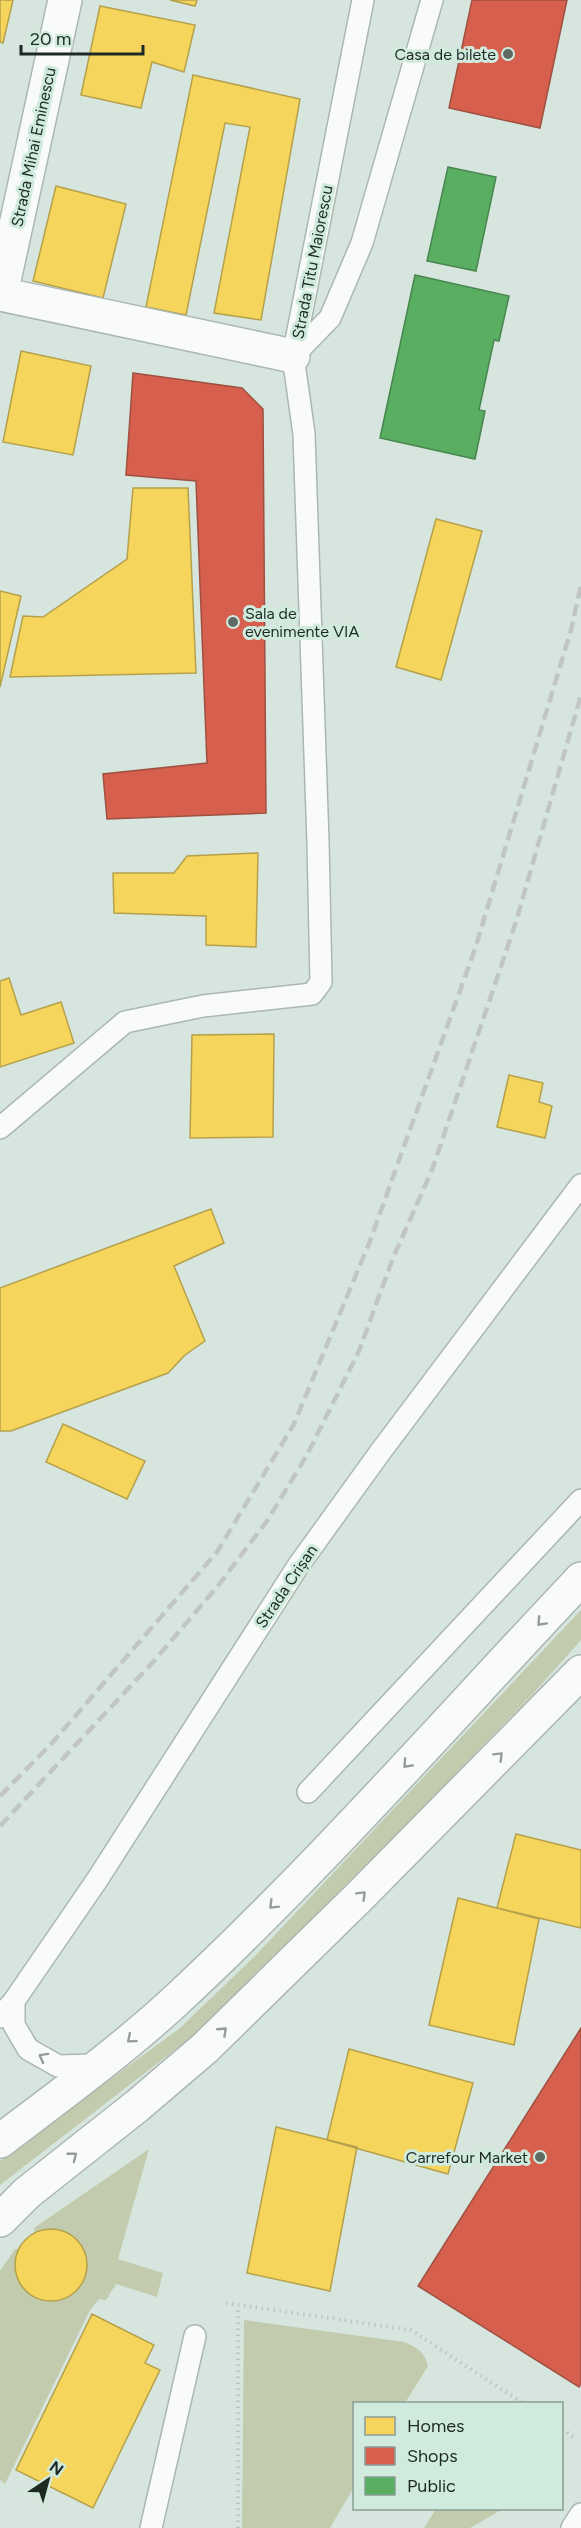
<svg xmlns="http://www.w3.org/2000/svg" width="581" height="2528" font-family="Figtree,sans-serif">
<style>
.green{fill:#c2cbad}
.homes{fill:#f6d55c;stroke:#b5a14b;stroke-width:1.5}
.shops{fill:#d6604d;stroke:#9f5041;stroke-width:1.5}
.public{fill:#5aae61;stroke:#48864f;stroke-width:1.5}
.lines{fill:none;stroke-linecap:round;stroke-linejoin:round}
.service-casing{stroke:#acb7b2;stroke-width:24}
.minor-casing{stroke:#acb7b2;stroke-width:36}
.primary-casing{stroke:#acb7b2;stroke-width:36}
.path{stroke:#c1c5c3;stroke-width:4;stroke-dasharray:1.5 4.5;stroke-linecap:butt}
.service{stroke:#f9fbfa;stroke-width:21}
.minor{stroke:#f9fbfa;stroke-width:33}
.primary{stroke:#f9fbfa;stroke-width:33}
.rail{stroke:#c1c6c4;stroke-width:4.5;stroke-dasharray:12 6;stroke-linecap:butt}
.oneway{stroke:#969c9a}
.poi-dot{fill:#5e6b65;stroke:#d0ebde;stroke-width:2}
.labels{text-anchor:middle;stroke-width:6;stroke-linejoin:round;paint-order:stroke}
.poi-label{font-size:16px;fill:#1e2924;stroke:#d0ebde;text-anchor:end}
.street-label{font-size:16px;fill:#1e2924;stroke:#d0ebde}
</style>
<rect width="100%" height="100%" fill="#d6e5de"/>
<path class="green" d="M581,1610V1640L531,1696L272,1963L190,2038L0,2185V2161L180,2028L257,1954Z
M149,2149L118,2259L163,2273L157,2297L116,2284L106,2300L99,2299L90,2310L5,2484L0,2480V2271L15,2249H18C2,2303 75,2320 85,2272C88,2261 85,2249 78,2241C66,2228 51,2228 35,2232L34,2228Z
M244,2320L404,2342C418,2348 424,2351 428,2366L405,2403L354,2404V2487L330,2528H242Z
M436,2509V2508L503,2509L470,2528H424Z"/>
<path class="homes" d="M0,0H13L3,43L0,42Z
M170,0H197L195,6Z
M100,6L195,25L184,72L152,62L141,108L81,95Z
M193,75L300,99L261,320L214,313L250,127L225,123L186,315L146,307Z
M56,186L126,204L103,298L33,281Z
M21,351L91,366L73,455L3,442Z
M133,488H188L196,673L10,677L23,616L43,617L127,559Z
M436,519L482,531L441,680L396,667Z
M0,591L21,596L0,687Z
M258,853L256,947L206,945V916L114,913L113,873H174L187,856Z
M9,978L21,1015L61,1002L74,1043L0,1067V981Z
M274,1034L273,1137L190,1138L192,1035Z
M509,1075L543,1083L539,1102L552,1106L545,1138L497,1127Z
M211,1209L224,1243L174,1266L205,1341L185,1355L168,1373L11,1431H0V1288Z
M63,1424L145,1461L127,1499L46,1462Z
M516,1834L581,1850V1928L497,1908Z
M458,1898L539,1919L514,2045L429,2025Z
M349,2049L473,2083L448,2174L327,2140Z
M276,2127L357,2147L330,2291L247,2273Z
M15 2265a36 36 0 1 1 72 0a36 36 0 1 1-72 0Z
M92,2314L154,2345L145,2363L160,2370L93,2508L16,2470Z"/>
<path class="shops" d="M472,0H567L540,128L449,108Z
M133,373L242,388L263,409L266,813L107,819L103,774L207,763L196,481L126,475Z
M581,2028V2383L579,2387L418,2286Z"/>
<path class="public" d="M448,167L496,177L476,271L427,261Z
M415,275L509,296L499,341L494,340L479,410L485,411L475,459L380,438Z"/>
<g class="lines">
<defs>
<path id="service" d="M293,356L330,318L362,243L432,0
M0,1128L125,1022L203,1006L312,994L321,982L318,842L304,434L293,356L363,0
M308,1792L581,1500
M14,2001V2025L28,2049L58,2066L99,2065
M0,2017L14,2001L97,1880L298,1566L381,1451L581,1185
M151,2528L195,2336
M572,2528L581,2514"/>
<path id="minor" d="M0,294L293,356
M1,294L65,0"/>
<path id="primary" d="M0,2141C58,2097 117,2054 171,2005C315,1872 446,1722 581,1579
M0,2220L27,2193L137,2106L205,2048L360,1896L581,1672"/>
</defs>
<use href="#service" class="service-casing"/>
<use href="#minor" class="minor-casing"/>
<use href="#primary" class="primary-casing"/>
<path class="path" d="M226,2303L411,2330L524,2404
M562,2429L576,2439
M238,2528V2306"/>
<use href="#service" class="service"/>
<use href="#minor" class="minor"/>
<use href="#primary" class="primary"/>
<path class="rail" d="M0,1796L52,1743L217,1552L294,1424L370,1241L475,949L571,630L581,585
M0,1826L153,1662L217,1587L267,1521L307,1455L359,1351L393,1258L432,1170L515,925L581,695"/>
</g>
<defs><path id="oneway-chevron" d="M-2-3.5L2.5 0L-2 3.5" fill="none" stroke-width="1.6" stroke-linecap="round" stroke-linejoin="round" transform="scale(1.5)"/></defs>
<g class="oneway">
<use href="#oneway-chevron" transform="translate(541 1622) rotate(133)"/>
<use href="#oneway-chevron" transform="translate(499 1756) rotate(-45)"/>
<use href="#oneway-chevron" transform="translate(407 1764) rotate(133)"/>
<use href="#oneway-chevron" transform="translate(362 1895) rotate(-45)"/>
<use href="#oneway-chevron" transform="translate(273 1905) rotate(135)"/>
<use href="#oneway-chevron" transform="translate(223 2031) rotate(-43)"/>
<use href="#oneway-chevron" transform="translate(131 2039) rotate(140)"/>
<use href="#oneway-chevron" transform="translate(43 2057) rotate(-151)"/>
<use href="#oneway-chevron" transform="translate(73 2156) rotate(-38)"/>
</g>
<g class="poi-dot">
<circle cx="508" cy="54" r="6"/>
<circle cx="233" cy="622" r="6"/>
<circle cx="540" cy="2157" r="6"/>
</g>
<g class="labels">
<g class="poi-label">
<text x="496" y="60">Casa de bilete</text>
<text x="245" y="619" text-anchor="start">Sala de<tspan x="245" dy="18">evenimente VIA</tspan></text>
<text x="528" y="2163">Carrefour Market</text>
</g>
<g class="street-label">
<text transform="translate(33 147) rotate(-78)" y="6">Strada Mihai Eminescu</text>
<text transform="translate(312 262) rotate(-79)" y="6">Strada Titu Maiorescu</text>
<text transform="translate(286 1586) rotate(-56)" y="6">Strada Crișan</text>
</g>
</g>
<rect x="353" y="2402" width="210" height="108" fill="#d0ebde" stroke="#899d94" stroke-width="1.5"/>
<rect x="365" y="2417" width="30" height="18" fill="#f6d55c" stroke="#899d94" stroke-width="1.5"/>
<text x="407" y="2432" font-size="18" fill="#1e2924">Homes</text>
<rect x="365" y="2447" width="30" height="18" fill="#d6604d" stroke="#899d94" stroke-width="1.5"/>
<text x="407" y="2462" font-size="18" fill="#1e2924">Shops</text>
<rect x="365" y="2477" width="30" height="18" fill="#5aae61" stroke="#899d94" stroke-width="1.5"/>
<text x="407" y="2492" font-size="18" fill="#1e2924">Public</text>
<g transform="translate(48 2480) rotate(36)" stroke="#d0ebde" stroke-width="4.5" paint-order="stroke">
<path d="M0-4.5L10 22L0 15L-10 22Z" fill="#1e2924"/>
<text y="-9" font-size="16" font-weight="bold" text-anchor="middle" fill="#1e2924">N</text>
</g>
<path d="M21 45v9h122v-9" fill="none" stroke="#1e2924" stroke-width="3"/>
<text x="30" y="45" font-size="18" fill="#1e2924" stroke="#d0ebde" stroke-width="4.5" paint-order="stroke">20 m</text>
</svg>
